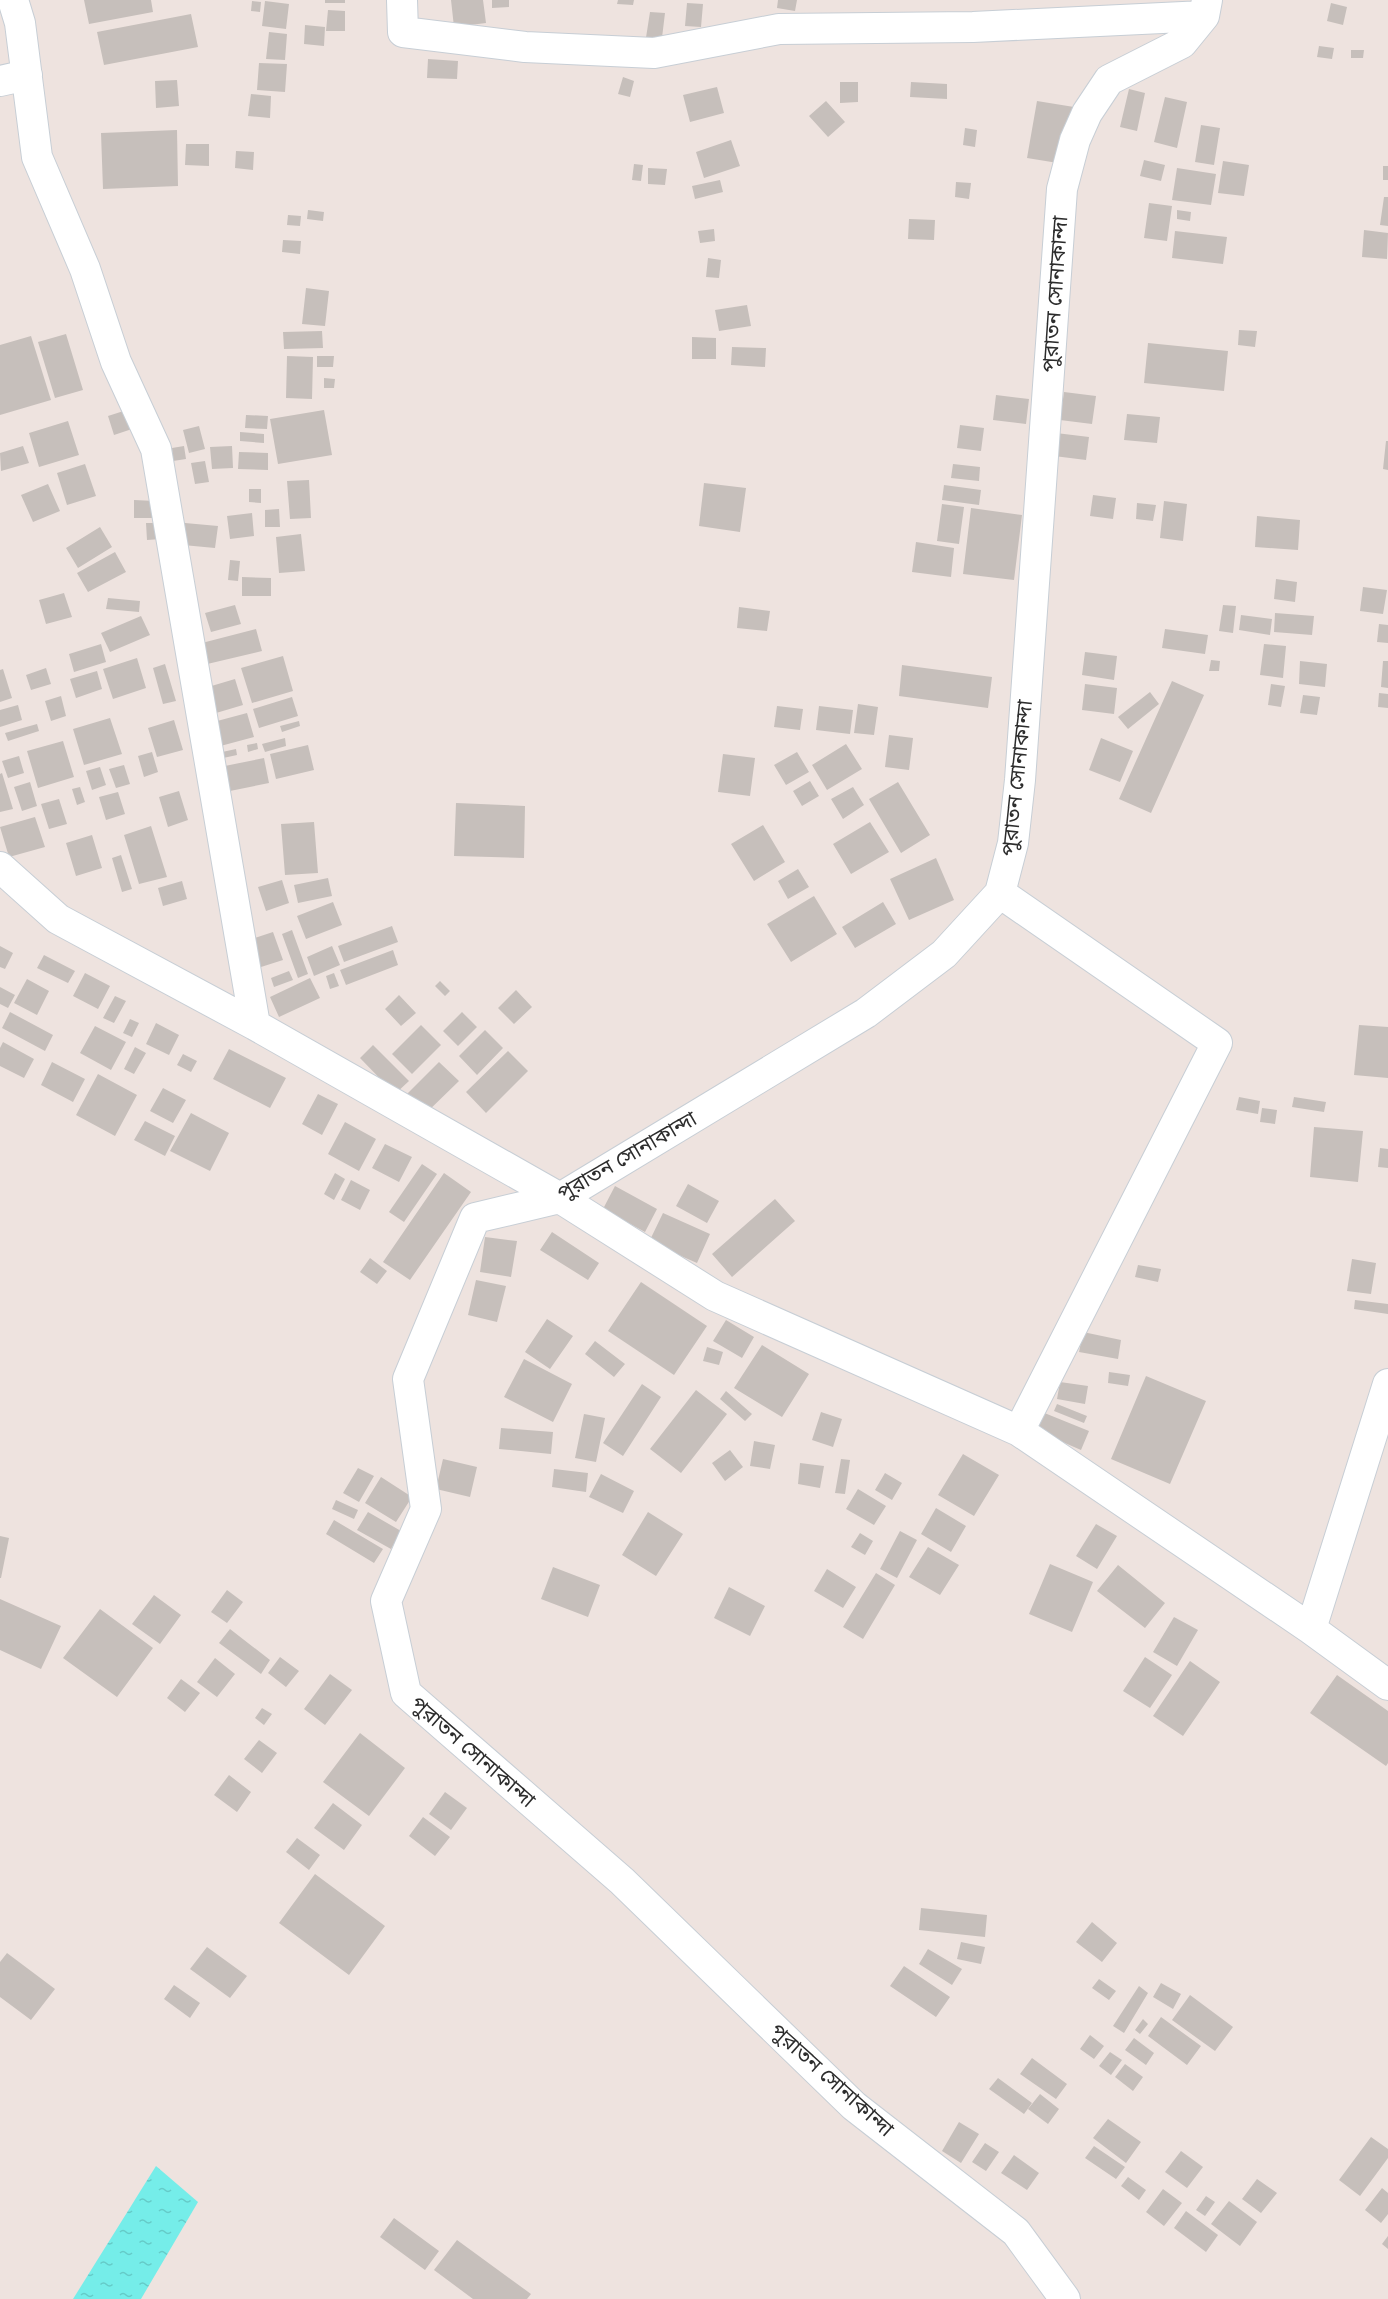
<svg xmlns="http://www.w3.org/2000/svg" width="1388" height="2299" font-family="Poppins,'Noto Sans Bengali',sans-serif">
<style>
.water{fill:url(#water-ripples)}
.building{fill:#c6bfbb}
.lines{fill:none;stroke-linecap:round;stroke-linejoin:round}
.minor-casing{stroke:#c7ced5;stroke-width:32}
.minor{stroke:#fff;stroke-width:30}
.labels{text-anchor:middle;stroke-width:5;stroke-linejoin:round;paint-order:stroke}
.street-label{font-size:21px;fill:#2c2c2c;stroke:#fff}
</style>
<defs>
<pattern id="water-ripples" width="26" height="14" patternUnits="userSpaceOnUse" patternTransform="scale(1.5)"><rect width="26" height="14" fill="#75ede9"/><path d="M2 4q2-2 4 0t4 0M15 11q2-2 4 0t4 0" fill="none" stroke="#65cbc8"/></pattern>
</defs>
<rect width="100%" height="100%" fill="#eee3df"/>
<path class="water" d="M156,2166L198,2202L141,2299H73Z"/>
<path class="building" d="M84,0H151L153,12L89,24Z
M325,0H345V3H325Z
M451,0H483L486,23L454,27Z
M492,0H509V7L492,8Z
M618,0H634L633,5L617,4Z
M778,0H797L795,11L777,8Z
M252,1L261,2L260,12L251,11Z
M265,1L289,4L286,29L262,26Z
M687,3L703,4L701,27L685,26Z
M1331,3L1347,7L1343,25L1327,21Z
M328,10L345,11V31H326Z
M650,12L665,13L661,46L645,44Z
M191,14L198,47L104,65L97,32Z
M305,25L325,27L324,46L304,44Z
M269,32L287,34L285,60L266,59Z
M1319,46L1334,48L1332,59L1317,57Z
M1351,50H1364L1363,58H1351Z
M428,59L458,61L457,79L427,78Z
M259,63L287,64L285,92L257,90Z
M623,77L634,81L630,97L618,94Z
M177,80L179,106L156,108L155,81Z
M840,82H858V102L840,103Z
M911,82L947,84V99L910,97Z
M717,87L724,113L690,122L683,95Z
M1129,89L1145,93L1137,131L1120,127Z
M251,94L271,96L270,118L248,116Z
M1165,97L1187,102L1177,148L1154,142Z
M826,101L845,122L828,137L809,116Z
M1037,101L1074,107L1064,164L1027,158Z
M1201,125L1220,128L1214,165L1195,162Z
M965,128L977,130L975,147L963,145Z
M177,130L178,186L103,189L101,133Z
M731,140L740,166L704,178L696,152Z
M186,144H209V166L185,165Z
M236,151L254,152L253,170L235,168Z
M1144,160L1165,165L1161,181L1140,176Z
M1223,161L1249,165L1244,196L1218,193Z
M634,164L643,165L641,181L632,180Z
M1383,166H1388V180H1383Z
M648,168L667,169L665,185L648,184Z
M1177,168L1216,174L1211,205L1172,200Z
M720,180L723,192L695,199L692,186Z
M956,182L971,183L969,199L955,197Z
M1384,197H1388V226L1380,225Z
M1149,203L1172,206L1167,241L1144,238Z
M308,210L324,212L323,221L307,219Z
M1177,210L1191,212L1190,221L1177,219Z
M288,215L301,216L300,226L287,225Z
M909,219L935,220L934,240L908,239Z
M714,229L715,241L700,243L698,231Z
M1364,230L1388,233L1387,259L1362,257Z
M1175,231L1227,237L1223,264L1172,258Z
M283,240L301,241L300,254L282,252Z
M708,258L721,260L719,278L706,277Z
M306,288L329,291L325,326L302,324Z
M747,305L751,326L719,331L715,310Z
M1239,330L1257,331L1255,347L1238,345Z
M322,331L323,348L284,349L283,332Z
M66,334L83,390L55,398L38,342Z
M31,336L51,400L0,415V345Z
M692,337L716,338V359H692Z
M1148,343L1228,351L1224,391L1144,383Z
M732,347L766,348L765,367L731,365Z
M287,356L313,357L312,399L286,398Z
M317,356H334L333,367H317Z
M324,378L335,379L334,388H324Z
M1064,392L1096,396L1092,424L1060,420Z
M996,395L1029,399L1026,424L993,420Z
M133,408L138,427L114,435L108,416Z
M324,410L332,455L278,464L270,419Z
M1127,414L1160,417L1157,443L1124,440Z
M246,415L268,416L267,429L245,428Z
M68,421L79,455L39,467L29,433Z
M960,425L984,428L981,451L957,448Z
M199,426L205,449L189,453L183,430Z
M240,432L264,434V443L240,441Z
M1056,433L1089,437L1086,460L1054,456Z
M1386,441H1388V470L1383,469Z
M23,446L29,463L1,471L0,453Z
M184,446L186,459L173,461L172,448Z
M232,446L233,468L212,469L210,447Z
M239,452L268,453V470L238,469Z
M205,461L209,482L195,484L191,463Z
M85,464L96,496L67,505L57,473Z
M953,464L980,467L979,481L951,478Z
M309,480L311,518L290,519L287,481Z
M704,483L746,488L740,532L699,526Z
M48,484L60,511L33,522L21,495Z
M944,485L981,490L979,505L942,500Z
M249,489H261V503L249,502Z
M1093,495L1116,498L1113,519L1090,516Z
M134,500L155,501V518H134Z
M1164,501L1187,504L1183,541L1160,538Z
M1137,503L1156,505L1153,521L1136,519Z
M942,504L964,507L959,544L937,541Z
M971,508L1022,515L1014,580L963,574Z
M279,509L280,527H265V510Z
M252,513L254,536L230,539L227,516Z
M1257,516L1300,520L1298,550L1255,547Z
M146,523H161V539L147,540Z
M185,523L218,526L215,548L183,545Z
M100,527L112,547L78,568L66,548Z
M301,534L305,571L279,573L276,537Z
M916,542L954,548L951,577L912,572Z
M115,552L126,572L88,592L77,573Z
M230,560L240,561L238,581L228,580Z
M242,577L271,578V596H242Z
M1276,579L1297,582L1295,602L1274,599Z
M1363,587L1387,590L1383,614L1360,611Z
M64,593L72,617L46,624L39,600Z
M108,598L140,601L139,612L106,609Z
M235,605L241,624L211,632L205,613Z
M1223,605L1236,606L1233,633L1219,631Z
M739,607L770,611L767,631L737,628Z
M1275,613L1314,616L1312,635L1274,632Z
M1241,615L1272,619L1270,635L1239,630Z
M141,616L150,635L110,652L101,633Z
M1379,624L1388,625V643L1377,642Z
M256,629L262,651L203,665L198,644Z
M1165,629L1208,635L1205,654L1162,648Z
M101,644L106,662L74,672L69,654Z
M1264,644L1286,646L1283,678L1260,675Z
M1085,652L1117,656L1114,680L1082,675Z
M283,656L293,691L252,703L241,668Z
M137,658L146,688L113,699L103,669Z
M1211,660L1220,661L1219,671H1209Z
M1300,661L1327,664L1325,687L1299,684Z
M1383,661H1388V688L1381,687Z
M165,664L176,701L163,704L153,668Z
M902,665L992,677L988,708L899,696Z
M46,668L51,684L31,690L26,675Z
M3,669L12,698L0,702V670Z
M97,671L102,689L76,698L70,679Z
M235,679L243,705L206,716L198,690Z
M1172,681L1204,695L1151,813L1119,799Z
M1085,684L1117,688L1114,714L1082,710Z
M1271,684L1285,686L1281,707L1268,705Z
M1150,692L1159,704L1128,729L1118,717Z
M1379,693L1388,694V708L1378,707Z
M1303,695L1320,697L1317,715L1300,713Z
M61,696L66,716L51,721L45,701Z
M292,697L298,716L259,728L253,709Z
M858,704L878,707L874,735L854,733Z
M18,705L22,720L0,727V710Z
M777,706L803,709L800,730L774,727Z
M819,706L853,710L850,734L816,730Z
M247,713L254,737L213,748L206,724Z
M110,718L122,754L84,765L73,729Z
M174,720L183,750L157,757L148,728Z
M299,721L300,726L282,732L280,726Z
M37,724L39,731L8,741L5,733Z
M889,735L913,738L909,770L885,767Z
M285,738L286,746L265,752L262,744Z
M1101,738L1133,751L1120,782L1089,770Z
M63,741L74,777L38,788L27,751Z
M257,743L258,749L248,752L247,745Z
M846,744L862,769L827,790L812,765Z
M308,745L314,770L276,779L270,754Z
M236,749L237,755L214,760L213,754Z
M152,752L158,772L144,777L138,756Z
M797,752L809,772L786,785L774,765Z
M723,754L755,758L750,796L718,792Z
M19,756L24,773L8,778L2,761Z
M264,758L269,783L225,792L220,767Z
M124,765L130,784L116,788L109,769Z
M100,767L106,785L92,790L86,771Z
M2,773L13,809L0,812V774Z
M810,781L819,796L802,806L793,791Z
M30,782L37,806L22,811L14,787Z
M898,782L930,835L901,853L869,799Z
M80,787L85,802L77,805L72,789Z
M853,787L864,805L843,819L831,799Z
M179,791L188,820L168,827L159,797Z
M118,792L125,814L106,820L99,797Z
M59,799L67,824L49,829L41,804Z
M456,803L525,806L524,858L454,856Z
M35,817L45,847L9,857L0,827Z
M314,822L318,873L285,875L281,824Z
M870,822L889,852L851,874L833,844Z
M763,825L785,862L754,881L731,844Z
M151,826L167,877L139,884L124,835Z
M92,835L102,868L76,876L66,843Z
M121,855L132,889L122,892L112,858Z
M936,858L954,900L909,920L890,879Z
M798,869L809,887L788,899L778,881Z
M328,878L332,896L298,903L294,885Z
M282,880L289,903L266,911L258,887Z
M182,881L187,899L163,906L158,888Z
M814,896L837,934L791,962L767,924Z
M333,902L342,925L306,939L297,916Z
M883,902L896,924L855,948L842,927Z
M392,926L398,942L344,962L338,946Z
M292,930L308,974L298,978L282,934Z
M273,932L283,960L261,967L252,939Z
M0,946L13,953L5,969L0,967Z
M332,946L340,965L314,976L307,957Z
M393,950L398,965L346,985L340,970Z
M44,955L75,971L68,983L37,968Z
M289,971L293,980L274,987L271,978Z
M85,973L110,986L98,1009L73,996Z
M334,973L339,986L330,989L326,976Z
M310,978L320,998L279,1017L270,997Z
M27,979L49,991L37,1015L14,1003Z
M440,981L450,991L445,996L435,986Z
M0,987L15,995L8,1008L0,1004Z
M516,990L532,1007L514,1024L498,1008Z
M399,995L416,1013L401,1026L385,1009Z
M115,996L126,1001L114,1023L103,1018Z
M10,1012L53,1035L45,1051L2,1028Z
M462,1012L477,1027L458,1046L443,1031Z
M130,1019L139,1023L132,1037L123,1033Z
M156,1023L179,1035L169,1055L146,1044Z
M421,1025L441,1045L412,1074L392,1054Z
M1359,1025L1388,1027V1078L1354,1075Z
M95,1026L126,1042L111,1070L80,1053Z
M485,1030L503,1048L477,1075L459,1056Z
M3,1042L34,1059L24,1078L0,1066V1048Z
M373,1045L409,1081L395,1094L360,1058Z
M135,1047L146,1053L134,1074L124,1069Z
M229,1049L286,1078L270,1108L213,1079Z
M508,1051L528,1071L486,1113L466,1092Z
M183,1054L197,1061L191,1072L177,1065Z
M52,1062L85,1079L73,1102L41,1085Z
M439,1062L459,1081L422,1117L403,1098Z
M98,1074L137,1095L115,1136L76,1115Z
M163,1088L186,1100L173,1123L150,1111Z
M318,1094L338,1104L322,1135L302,1124Z
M1239,1097L1260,1101L1258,1114L1236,1110Z
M1294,1097L1326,1102L1324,1112L1292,1107Z
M1262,1108L1277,1110L1275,1124L1260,1122Z
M191,1113L229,1133L210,1171L170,1151Z
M145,1121L175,1136L165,1156L134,1140Z
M345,1122L376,1139L359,1171L328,1154Z
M1314,1127L1363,1131L1358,1182L1310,1177Z
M385,1144L412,1157L399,1182L372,1168Z
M1380,1148L1388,1149V1168L1378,1167Z
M422,1164L437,1174L404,1222L389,1212Z
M335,1173L345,1179L334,1200L324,1194Z
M444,1173L471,1192L410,1280L383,1262Z
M351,1180L370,1190L360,1210L341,1200Z
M688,1184L719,1201L707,1223L676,1206Z
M615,1186L657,1209L645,1232L603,1209Z
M775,1199L795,1221L732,1277L712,1254Z
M663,1213L710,1234L697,1263L649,1242Z
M552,1232L599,1263L588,1280L540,1250Z
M485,1237L517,1241L511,1277L480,1272Z
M370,1258L387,1271L377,1284L360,1272Z
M1352,1259L1376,1263L1371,1294L1347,1291Z
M1138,1265L1161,1269L1158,1282L1135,1277Z
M476,1280L506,1286L497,1322L468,1315Z
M641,1282L707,1326L674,1375L608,1331Z
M1355,1300L1388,1304V1314L1354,1309Z
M547,1319L573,1336L550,1369L525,1352Z
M726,1320L754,1337L742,1358L713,1341Z
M1083,1332L1121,1340L1118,1359L1079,1352Z
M595,1341L625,1364L614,1377L585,1354Z
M762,1345L809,1374L782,1417L734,1388Z
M707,1347L723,1352L719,1365L703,1361Z
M524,1359L572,1384L553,1422L504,1397Z
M1109,1372L1130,1375L1128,1386L1108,1383Z
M1146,1376L1206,1401L1170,1484L1111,1459Z
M1060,1382L1088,1386L1085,1404L1057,1399Z
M642,1384L661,1397L623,1456L603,1443Z
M696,1390L727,1414L681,1473L650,1449Z
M726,1391L752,1414L745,1421L720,1399Z
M1057,1404L1087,1416L1084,1423L1054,1411Z
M821,1412L842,1419L833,1447L812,1440Z
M1042,1412L1089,1431L1081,1450L1035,1430Z
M584,1414L605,1418L596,1462L575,1458Z
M501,1428L553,1432L551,1454L499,1449Z
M754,1441L775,1445L770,1469L750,1466Z
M730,1450L743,1467L725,1481L712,1463Z
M963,1454L999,1475L974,1516L938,1495Z
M443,1459L477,1467L470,1497L436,1489Z
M841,1459L850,1460L845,1494L835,1493Z
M800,1463L824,1466L820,1488L798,1484Z
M358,1468L374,1476L359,1502L343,1493Z
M554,1469L588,1473L586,1492L552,1487Z
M885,1473L902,1483L892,1500L875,1490Z
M601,1474L634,1491L623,1513L589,1497Z
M381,1477L412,1497L396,1522L365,1503Z
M858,1489L886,1506L874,1525L846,1509Z
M336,1500L358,1510L354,1519L332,1509Z
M936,1508L966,1526L951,1552L921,1534Z
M368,1512L401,1531L391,1549L357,1530Z
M648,1512L683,1534L656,1576L622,1555Z
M334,1520L383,1549L374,1563L326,1534Z
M1096,1524L1117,1536L1097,1569L1076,1556Z
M900,1531L917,1540L897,1578L880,1569Z
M860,1533L873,1541L865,1555L851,1547Z
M0,1536L9,1538L1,1578H0Z
M928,1547L959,1565L940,1595L909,1577Z
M1050,1564L1093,1582L1072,1632L1029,1614Z
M1118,1565L1165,1603L1145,1628L1097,1591Z
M553,1567L600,1585L588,1617L541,1599Z
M827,1569L856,1587L843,1608L814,1591Z
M876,1573L895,1585L863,1639L843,1627Z
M729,1587L765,1606L750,1636L714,1618Z
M227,1590L243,1602L227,1623L211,1612Z
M154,1595L181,1615L160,1644L132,1624Z
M0,1599L61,1626L41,1669L0,1650Z
M100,1609L153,1648L117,1697L63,1658Z
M1174,1617L1198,1630L1177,1666L1153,1652Z
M230,1629L270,1660L261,1674L219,1643Z
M280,1657L299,1671L286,1687L268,1673Z
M1145,1657L1172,1675L1150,1708L1123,1691Z
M215,1658L235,1674L217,1697L197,1682Z
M1190,1661L1220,1682L1183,1736L1153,1716Z
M330,1674L352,1690L325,1725L304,1709Z
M1337,1675L1388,1711V1763L1386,1766L1310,1713Z
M181,1679L200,1693L185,1712L167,1698Z
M262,1708L272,1714L264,1725L255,1718Z
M360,1733L405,1768L369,1816L323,1782Z
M259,1740L277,1753L262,1773L244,1759Z
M229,1775L251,1792L237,1812L214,1795Z
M445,1792L467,1808L451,1830L429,1814Z
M333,1803L362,1825L344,1850L314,1828Z
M423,1817L450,1837L435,1856L409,1836Z
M297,1838L320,1855L309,1870L286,1852Z
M315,1874L385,1926L349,1975L279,1923Z
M921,1908L987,1915L985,1937L919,1930Z
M1092,1922L1117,1943L1102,1962L1076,1942Z
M961,1942L985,1947L981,1964L957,1959Z
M207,1947L247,1976L230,1998L190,1969Z
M928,1949L962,1969L952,1985L919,1964Z
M7,1953L55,1989L31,2020L0,1997V1962Z
M904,1966L950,1997L936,2017L890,1986Z
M1099,1979L1116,1991L1109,2000L1092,1988Z
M1161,1983L1181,1994L1173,2009L1153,1997Z
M174,1985L200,2003L190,2018L164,1999Z
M1139,1986L1148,1993L1124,2033L1113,2026Z
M1190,1995L1233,2027L1215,2051L1172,2020Z
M1161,2017L1201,2046L1187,2065L1148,2036Z
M1143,2019L1148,2024L1140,2034L1135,2030Z
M1090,2035L1104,2046L1094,2059L1080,2049Z
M1134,2038L1154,2053L1146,2065L1125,2050Z
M1110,2052L1122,2060L1111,2075L1099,2066Z
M1032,2058L1067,2084L1056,2099L1020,2074Z
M1125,2064L1143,2077L1133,2091L1115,2077Z
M998,2078L1032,2103L1024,2114L989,2089Z
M1040,2094L1059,2109L1048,2124L1028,2109Z
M1108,2119L1141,2142L1126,2163L1093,2138Z
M959,2122L979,2134L961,2163L942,2151Z
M1371,2137L1388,2149V2158L1360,2196L1339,2180Z
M985,2143L999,2152L986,2171L972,2162Z
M1094,2146L1125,2167L1116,2179L1085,2158Z
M1181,2151L1203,2167L1187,2188L1165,2172Z
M1014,2155L1039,2173L1027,2190L1001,2173Z
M1128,2177L1146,2190L1139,2200L1121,2186Z
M1257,2179L1277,2193L1261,2213L1242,2199Z
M1382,2188L1388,2193V2214L1381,2223L1365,2210Z
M1163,2189L1182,2203L1164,2226L1146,2212Z
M1206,2196L1215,2202L1205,2216L1196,2210Z
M1229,2201L1257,2222L1240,2246L1211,2224Z
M1186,2211L1218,2235L1206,2252L1174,2228Z
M394,2218L439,2251L425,2270L380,2237Z
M1388,2236V2249L1382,2244Z
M457,2240L531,2294L527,2299H473L434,2270Z"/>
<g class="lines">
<defs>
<path id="minor" d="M13,0L20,23L37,157L85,269L116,362L156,449L255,1025
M402,0L403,32L525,47L654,53L779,29L973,27L1204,16
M0,81L27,75
M0,867L58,919L255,1025L560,1198L715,1296L1019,1431L1311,1629L1388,1685
M1000,893L1217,1043L1019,1431
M1311,1629L1388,1384
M1065,2299L1016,2232L854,2106L622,1881L406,1693L386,1601L426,1509L408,1379L475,1218L560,1198L866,1013L944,954L1000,893L1013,843L1020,780L1062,189L1075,140L1087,113L1109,80L1182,43L1204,16L1207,0"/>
</defs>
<use href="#minor" class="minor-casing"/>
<use href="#minor" class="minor"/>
</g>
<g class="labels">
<g class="street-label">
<text transform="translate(1055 294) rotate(-86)" y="7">পুরাতন সোনাকান্দা</text>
<text transform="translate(1017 778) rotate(-84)" y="7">পুরাতন সোনাকান্দা</text>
<text transform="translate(627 1156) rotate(-30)" y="7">পুরাতন সোনাকান্দা</text>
<text transform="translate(473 1752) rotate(41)" y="7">পুরাতন সোনাকান্দা</text>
<text transform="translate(832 2080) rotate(42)" y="7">পুরাতন সোনাকান্দা</text>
</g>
</g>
</svg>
